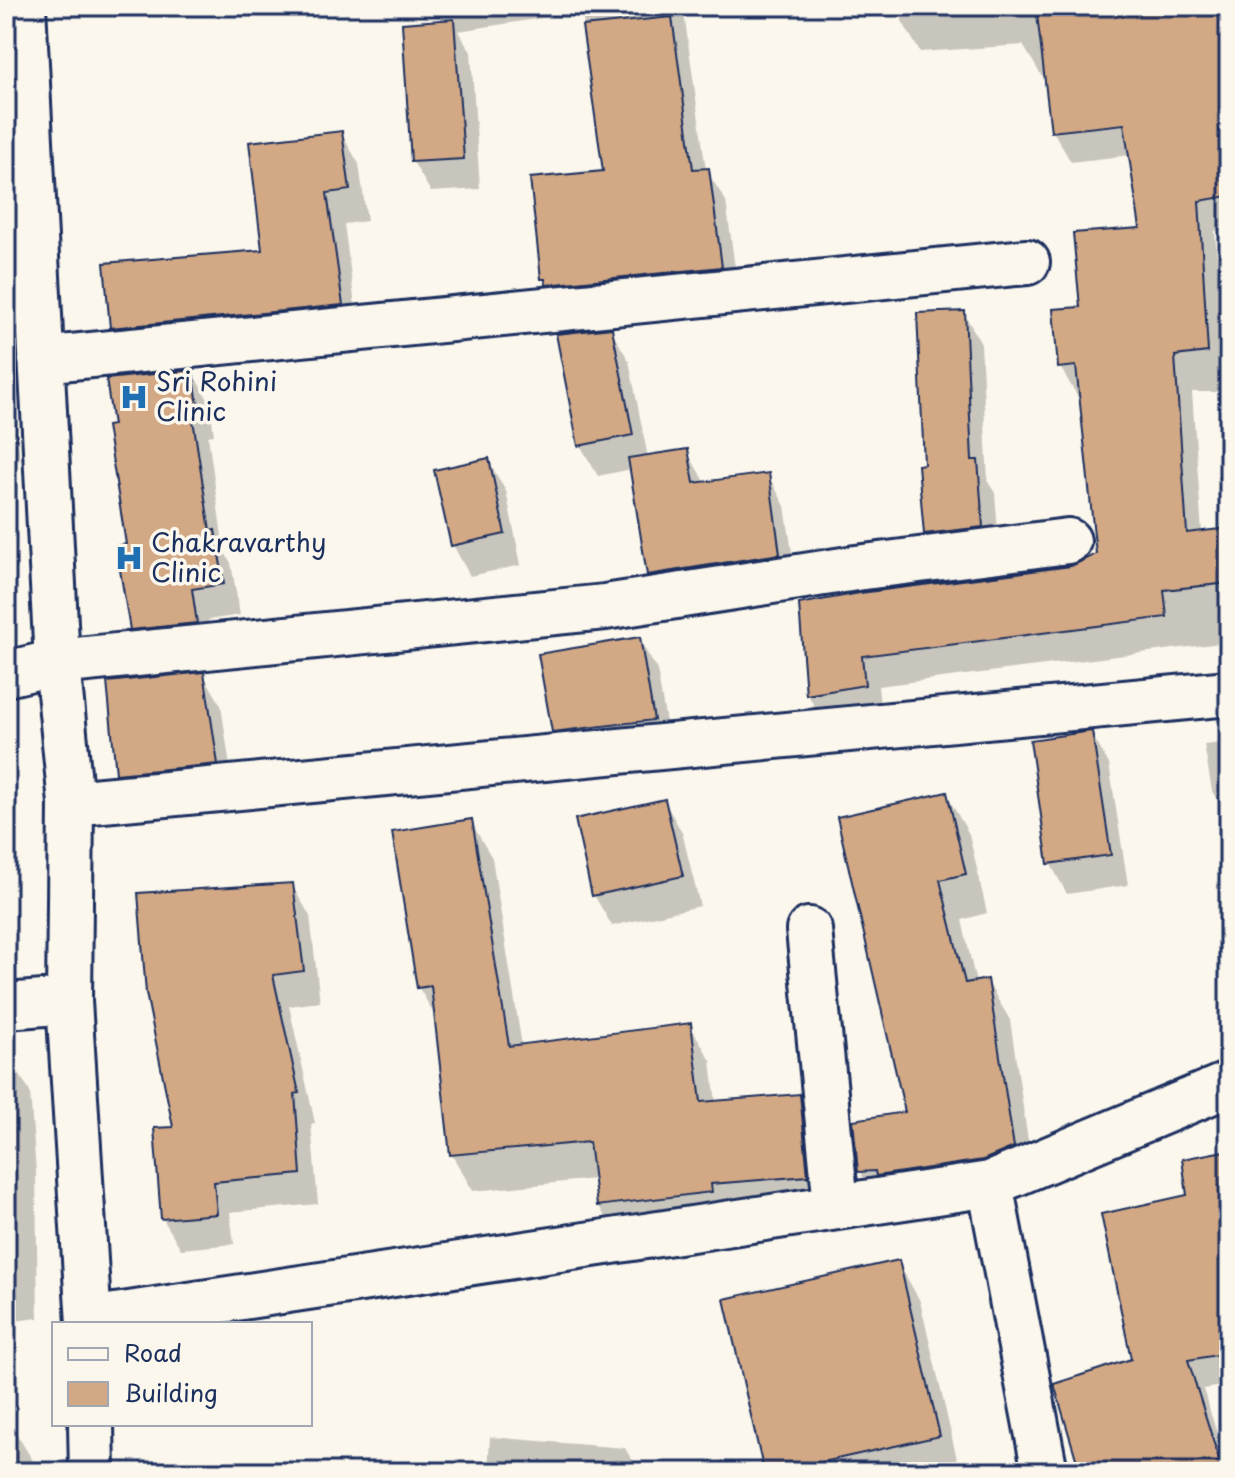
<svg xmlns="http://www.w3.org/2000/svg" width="1235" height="1478" font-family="'Playpen Sans',sans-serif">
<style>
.shadow{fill:#0003}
.building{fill:#d3a985;stroke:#1b2f5e;stroke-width:2}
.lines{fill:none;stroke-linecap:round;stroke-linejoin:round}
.minor-casing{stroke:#1b2f5e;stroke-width:50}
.minor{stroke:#fbf7ec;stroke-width:44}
.labels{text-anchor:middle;stroke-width:7;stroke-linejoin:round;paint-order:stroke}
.poi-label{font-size:26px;fill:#1b2f5e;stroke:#fbf7ec;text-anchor:start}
</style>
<rect width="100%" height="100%" fill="#fbf7ec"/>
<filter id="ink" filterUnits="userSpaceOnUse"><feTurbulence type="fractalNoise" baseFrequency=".0125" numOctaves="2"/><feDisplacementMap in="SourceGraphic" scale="16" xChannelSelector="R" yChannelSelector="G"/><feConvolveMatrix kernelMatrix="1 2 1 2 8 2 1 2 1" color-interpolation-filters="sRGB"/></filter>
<g filter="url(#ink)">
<path class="shadow" d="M434,6H683L706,170L726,201L739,298L560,310L543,279L605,173L582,12L458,31L471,52L480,189L431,192L413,162L443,22Z
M901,6H1229V229L1215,231L1220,298L1229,295V392H1192L1202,533L1229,530V642L878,686L881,716L825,725L808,695L801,606L1072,568L1098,555L1081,397H1078L1060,367L1082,308L1143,230L1131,155L1071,162L1053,131L1046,75H1041L1023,45L920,52L902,21Z
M341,133L359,164L367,221L344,224L359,335L130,358L112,327L264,251Z
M6,274L11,323H6Z
M964,313L981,344L988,482L995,493L1000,557L943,564L926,534L927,466Z
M6,326L20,460L6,462Z
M611,330L629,361L648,458L687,452L706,484L768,475L785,506L797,585L666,605L648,575L632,469L598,476L580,445Z
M192,372L210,403L214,435L208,436L224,551L231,563L240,615L208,620L213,653L149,660L132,629L128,546Z
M488,460L506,491L521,565L470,576L453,545Z
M639,639L657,670L671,751L572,762L554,732Z
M203,674L221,705L234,794L135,804L118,773Z
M1091,733L1109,764L1128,885L1067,894L1050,863Z
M1229,742V820L1212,791L1204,745Z
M946,794L969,834L987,913L962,920L976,983L987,981L1010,1020L1035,1187L883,1211L860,1172L908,1114Z
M664,801L682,832L700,906L612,926L594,895Z
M471,822L492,858L522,1046L690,1025L711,1061L716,1103L799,1096L820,1132L828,1212L619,1242L599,1206L595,1179L473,1191L452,1155L437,1019L419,988Z
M292,885L310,916L320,1002L289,1006L315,1123L311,1124L318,1204L230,1212L234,1244L181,1249L163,1219L175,1128Z
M6,1063H13L30,1092L36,1172L38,1318L6,1322Z
M1223,1154L1229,1165V1385L1203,1389L1221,1446L1229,1444V1472H1082L1133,1361L1189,1197Z
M898,1262L920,1301L960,1472H766Z
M16,1433L36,1466L35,1472H6V1434Z
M490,1437L625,1448L639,1472H488Z"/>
<path class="building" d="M1036,6H1229V196L1199,201L1208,352L1175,356L1187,533L1229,528V583L1164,590L1167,617L862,656L865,685L806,695L799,604L860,593L1071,566L1096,554L1076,366L1058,368L1053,309L1080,307L1073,233L1140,228L1124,124L1051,132Z
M672,17L693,169L709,168L722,267L546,285L545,279H541L530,178L603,171L582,26Z
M454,19L464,159L411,162L402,23Z
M342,131L350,190L327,193L343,305L110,328L104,263L262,250L249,142Z
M965,311L972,460H978L983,527L924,534L918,465L924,464L917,313Z
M612,328L633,435L578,446L556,334Z
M193,370L198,405L191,406L210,531L215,530L224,584L192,589L197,623L130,630L116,546L126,544L107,426L113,425L106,379Z
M688,449L694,483L769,473L780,554L647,575L628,458Z
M489,458L505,534L451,546L434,470Z
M640,637L654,720L552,732L538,654Z
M204,672L218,764L116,774L107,682Z
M1092,731L1111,855L1048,864L1030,740Z
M947,792L966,874L940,880L965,983L988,979L1014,1147L983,1160L876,1176L875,1171L858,1172L853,1120L905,1112L837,817Z
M665,799L683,876L592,896L575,819Z
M472,819L509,1046L691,1023L701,1102L800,1094L808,1176L711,1184L712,1192L597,1206L589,1142L450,1155L431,986L417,988L392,832Z
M293,883L304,971L273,975L299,1093L295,1094L301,1174L214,1182L217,1214L161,1219L154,1128L173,1127L146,993L138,893Z
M1224,1151L1229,1183V1353L1188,1360L1223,1472H1080L1054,1384L1131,1359L1101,1214L1187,1195L1182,1159Z
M899,1260L940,1436L778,1472H764L724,1299Z"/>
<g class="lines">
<defs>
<path id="minor" d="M23,6L57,662L71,803L69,1001L89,1324
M41,360L1027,262
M6,674L57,662L605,607L856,568L1068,541
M71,803L1229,693
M809,930L836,1205
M6,1006L69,1001
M990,1184L1045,1472
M89,1320L990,1184L1229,1084
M91,1424L92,1472"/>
</defs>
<use href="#minor" class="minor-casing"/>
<use href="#minor" class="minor"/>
</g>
</g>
<defs>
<symbol id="hospital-bare" viewBox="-9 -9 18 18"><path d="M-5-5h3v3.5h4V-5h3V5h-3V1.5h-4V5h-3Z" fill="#1f6fb2" stroke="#fbf7ec" stroke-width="2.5" paint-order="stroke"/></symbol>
</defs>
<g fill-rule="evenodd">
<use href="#hospital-bare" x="114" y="377" width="40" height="40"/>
<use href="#hospital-bare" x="109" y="538" width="40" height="40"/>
</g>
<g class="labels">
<g class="poi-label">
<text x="156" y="391">Sri Rohini<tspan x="156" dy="30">Clinic</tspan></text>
<text x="151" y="552">Chakravarthy<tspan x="151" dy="30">Clinic</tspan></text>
</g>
</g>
<rect width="1235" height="1478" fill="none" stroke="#fbf7ec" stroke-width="32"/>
<rect x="16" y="16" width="1203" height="1446" fill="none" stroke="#1b2f5e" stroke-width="3" filter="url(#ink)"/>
<rect x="52" y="1322" width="260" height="104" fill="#fbf7ec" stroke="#a1a7b3" stroke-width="2"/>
<rect x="68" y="1348" width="40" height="12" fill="#fbf7ec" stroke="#a1a7b3" stroke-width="2"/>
<text x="124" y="1362" font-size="24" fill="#1b2f5e">Road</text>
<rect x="68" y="1382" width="40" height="24" fill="#d3a985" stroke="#a1a7b3" stroke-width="2"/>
<text x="124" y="1402" font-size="24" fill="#1b2f5e">Building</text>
</svg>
